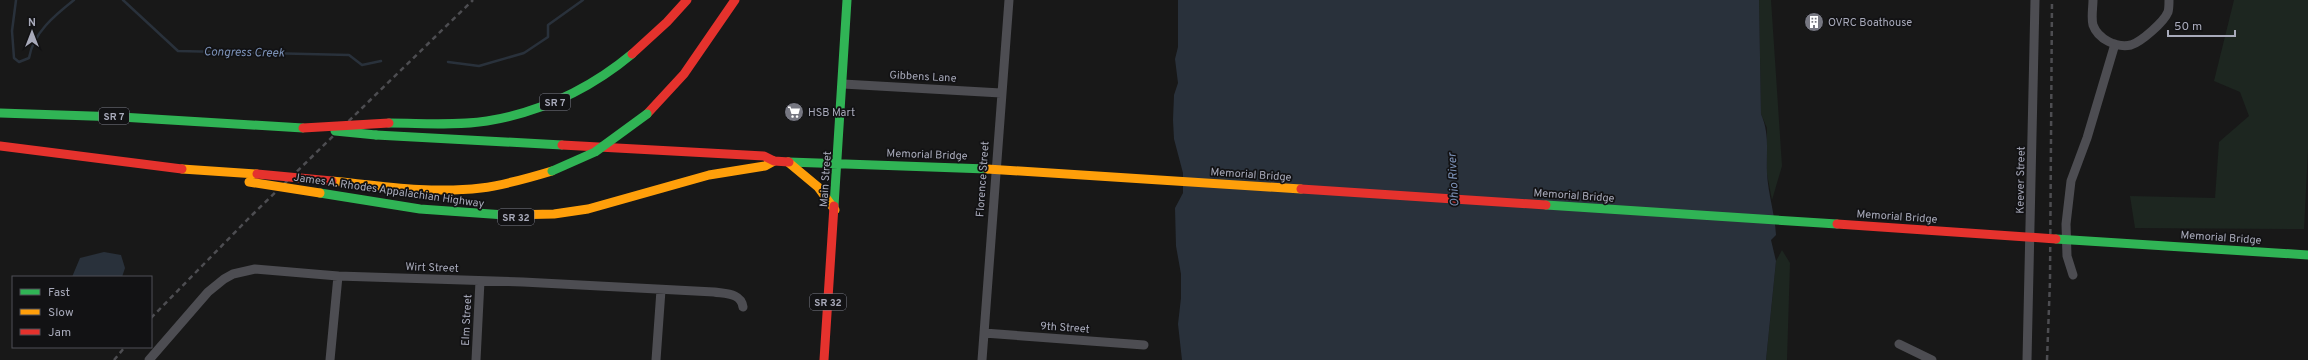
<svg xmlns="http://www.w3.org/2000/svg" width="2308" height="360" font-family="Overpass,sans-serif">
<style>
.green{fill:#1d2620}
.water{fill:#29313b}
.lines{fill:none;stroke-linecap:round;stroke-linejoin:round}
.stream{stroke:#29313b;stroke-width:2.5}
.street{stroke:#4d4d52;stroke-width:9}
.fast{stroke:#30b455;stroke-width:9}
.slow{stroke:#ff9f0a;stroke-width:9}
.jam{stroke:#e5322d;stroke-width:9}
.rail{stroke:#4d4d51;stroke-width:2.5;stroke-dasharray:5 4;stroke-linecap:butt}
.fast-bridge{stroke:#30b455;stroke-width:9}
.slow-bridge{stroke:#ff9f0a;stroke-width:9}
.jam-bridge{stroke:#e5322d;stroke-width:9}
.labels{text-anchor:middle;stroke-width:3.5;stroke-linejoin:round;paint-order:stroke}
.shield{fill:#121214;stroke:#7b7c88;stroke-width:1}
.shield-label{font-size:10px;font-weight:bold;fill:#a8aaba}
.poi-label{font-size:11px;fill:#a8aaba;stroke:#121214;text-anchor:start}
.street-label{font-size:11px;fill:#a8aaba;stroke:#121214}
.water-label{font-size:12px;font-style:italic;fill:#7c92b8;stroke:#121214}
</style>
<rect width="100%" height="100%" fill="#181818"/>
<path class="green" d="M1759,0H1771L1782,166L1772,200L1767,174V128L1761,114Z
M2234,0H2308V149L2304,229L2135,228L2130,196L2215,198L2219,142L2249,116L2240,92L2214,81Z
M1782,250L1790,263L1787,360H1766L1776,261Z"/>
<path class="water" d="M1178,0H1759L1761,114C1770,135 1766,151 1767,173C1768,194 1775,214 1776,235L1771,240L1776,261L1766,360H1182L1178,324L1181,298V274L1176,246L1175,208L1183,193V173L1174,139L1173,120L1174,95L1178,83L1175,59L1178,47Z
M104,252L121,255L125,268L122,277H72L80,258Z"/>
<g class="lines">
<path class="stream" d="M16,0L12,31L14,58L19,62L29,58C33,33 55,15 74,0
M123,0L178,51L349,55L362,65L381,61
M448,62L479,66L524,53L548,37V25L583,0"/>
<path class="street" d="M2093,0C2093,7 2091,18 2093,25C2098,39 2116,48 2131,45C2141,42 2164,22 2168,12C2169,9 2169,4 2169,0
M843,84L1001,93
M2073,275L2067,256L2066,224L2071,181L2087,138L2115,44
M984,333L1144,345
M1899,344L1932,360
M149,360L208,292L224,279L233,274L255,269L338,276L523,282L714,292C726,294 741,293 743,307
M330,360L338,276
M476,360L480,281
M656,360L661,290
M982,360L1009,0
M2027,360L2035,0"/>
<path class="fast" d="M0,113L121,117L303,128
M389,123C421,123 455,126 487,121C541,112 590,89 632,54
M376,135L562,145
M789,162L987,169
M320,193L420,209L505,215
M834,206L847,0"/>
<path class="slow" d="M788,162L818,187L835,210
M182,169L257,174
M332,181C381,186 432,194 481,188C505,185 529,178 552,171
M505,215L554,214L588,209L709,175L765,166L774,161"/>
<path class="jam" d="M632,54L667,22L687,0
M647,114L684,74L735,0
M562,145L764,156L774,161L789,162
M0,146L182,169
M824,360L834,206"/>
<path class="rail" d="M151,318L248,219L473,0
M114,360L125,347
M2047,360L2050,281L2052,0"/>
<path class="fast-bridge" d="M335,131L376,135
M552,171L595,152L647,114
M1546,205L1837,224
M2056,239L2308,255"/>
<path class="slow-bridge" d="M987,169L1301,189
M249,182L320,193"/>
<path class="jam-bridge" d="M303,128L389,123
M257,174L332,181
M1301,189L1546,205
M1837,224L2056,239"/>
</g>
<defs>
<symbol id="building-disc" viewBox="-11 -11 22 22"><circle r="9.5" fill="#767781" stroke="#121214"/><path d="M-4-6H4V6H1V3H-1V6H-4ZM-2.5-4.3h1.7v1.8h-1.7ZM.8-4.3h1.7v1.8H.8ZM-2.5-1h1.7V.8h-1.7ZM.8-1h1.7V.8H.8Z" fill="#fff"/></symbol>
<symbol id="supermarket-disc" viewBox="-11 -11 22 22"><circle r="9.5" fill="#767781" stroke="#121214"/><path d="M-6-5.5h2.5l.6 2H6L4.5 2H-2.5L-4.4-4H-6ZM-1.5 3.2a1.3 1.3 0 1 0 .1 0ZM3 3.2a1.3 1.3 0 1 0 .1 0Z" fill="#fff"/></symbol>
</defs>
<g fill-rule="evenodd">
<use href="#building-disc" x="1803" y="11" width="22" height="22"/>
<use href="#supermarket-disc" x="783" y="101" width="22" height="22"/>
</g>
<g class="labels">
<g class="shield">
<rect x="540" y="94" width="30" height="16" rx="3"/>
<rect x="99" y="108" width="30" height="16" rx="3"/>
<rect x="498" y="209" width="36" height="16" rx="3"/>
<rect x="810" y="294" width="36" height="16" rx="3"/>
</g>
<g class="shield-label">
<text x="555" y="106">SR 7</text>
<text x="114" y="120">SR 7</text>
<text x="516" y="221">SR 32</text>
<text x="828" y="306">SR 32</text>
</g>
<g class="poi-label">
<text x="1828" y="26">OVRC Boathouse</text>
<text x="808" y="116">HSB Mart</text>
</g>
<g class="street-label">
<text transform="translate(923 76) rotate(3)" y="4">Gibbens Lane</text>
<text transform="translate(927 154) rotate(2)" y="4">Memorial Bridge</text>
<text transform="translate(1251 174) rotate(4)" y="4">Memorial Bridge</text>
<text transform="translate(825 179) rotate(-86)" y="4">Main Street</text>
<text transform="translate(982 179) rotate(-86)" y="4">Florence Street</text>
<text transform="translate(2020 180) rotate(-89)" y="4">Keever Street</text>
<text transform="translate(389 190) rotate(8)" y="4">James A. Rhodes Appalachian Highway</text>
<text transform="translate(1574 195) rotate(4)" y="4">Memorial Bridge</text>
<text transform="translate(1897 216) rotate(4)" y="4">Memorial Bridge</text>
<text transform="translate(2221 237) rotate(4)" y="4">Memorial Bridge</text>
<text transform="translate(432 267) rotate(2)" y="4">Wirt Street</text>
<text transform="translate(466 320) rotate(-87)" y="4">Elm Street</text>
<text transform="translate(1065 327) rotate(4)" y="4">9th Street</text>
</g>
<g class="water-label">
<text transform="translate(244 52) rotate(1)" y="4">Congress Creek</text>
<text transform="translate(1453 180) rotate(-93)" y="4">Ohio River</text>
</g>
</g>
<rect x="12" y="276" width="140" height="72" fill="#121214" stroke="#4e4f56"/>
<rect x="20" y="289" width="20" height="6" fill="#30b455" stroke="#4e4f56"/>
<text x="48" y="296" font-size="12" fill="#a8aaba">Fast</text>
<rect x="20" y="309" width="20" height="6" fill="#ff9f0a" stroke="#4e4f56"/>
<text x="48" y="316" font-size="12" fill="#a8aaba">Slow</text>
<rect x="20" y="329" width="20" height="6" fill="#e5322d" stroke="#4e4f56"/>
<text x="48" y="336" font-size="12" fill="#a8aaba">Jam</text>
<g transform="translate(32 32)" stroke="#121214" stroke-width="3" paint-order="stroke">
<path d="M0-3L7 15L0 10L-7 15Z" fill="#a8aaba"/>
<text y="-6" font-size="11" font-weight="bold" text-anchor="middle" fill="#a8aaba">N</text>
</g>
<path d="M2168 30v6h67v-6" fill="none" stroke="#a8aaba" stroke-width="2"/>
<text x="2174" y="30" font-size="12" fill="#a8aaba" stroke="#121214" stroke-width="3" paint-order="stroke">50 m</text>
</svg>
